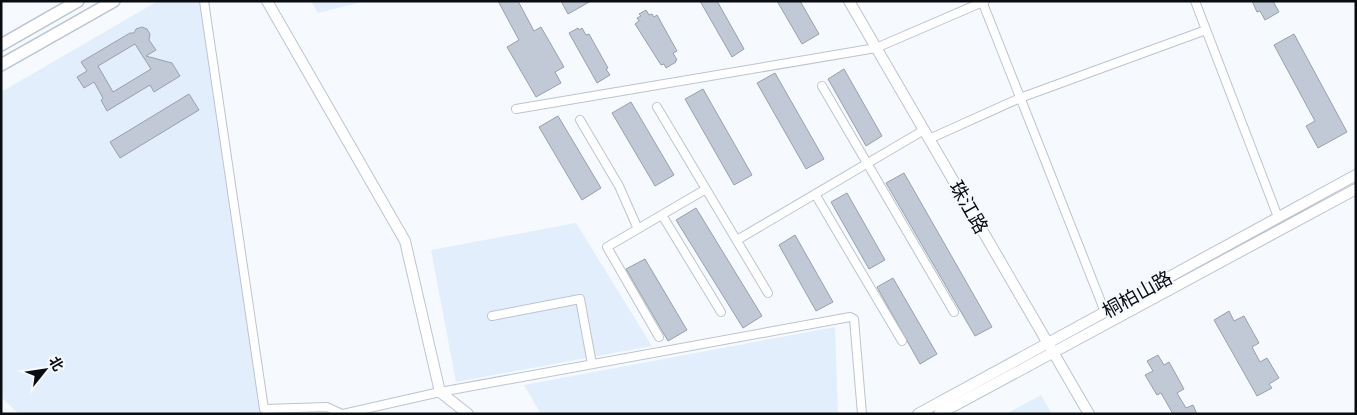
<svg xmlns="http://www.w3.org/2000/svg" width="1357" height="415" font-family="Spectral,'Noto Sans SC',serif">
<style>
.built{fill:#e2eefc}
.building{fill:#c0c9d5;stroke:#97a0ab;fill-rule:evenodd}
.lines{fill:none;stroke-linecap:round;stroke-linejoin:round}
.minor-casing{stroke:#bbc4d0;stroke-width:10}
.tertiary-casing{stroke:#bbc4d0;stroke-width:12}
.secondary-casing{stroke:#bbc4d0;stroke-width:14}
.minor{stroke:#fff;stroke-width:8}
.tertiary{stroke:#fff;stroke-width:10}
.secondary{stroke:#fff;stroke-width:11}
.labels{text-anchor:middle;stroke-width:4;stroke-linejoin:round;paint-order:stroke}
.street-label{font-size:19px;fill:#090c10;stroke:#f6faff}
</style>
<rect width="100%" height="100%" fill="#f6faff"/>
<path class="built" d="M158,1H199L263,414H19L1,397V92Z
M311,1H366L318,13Z
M576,223L652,346L456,382L431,250Z
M835,327L838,414H541L524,385Z
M1041,395L1052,414H1006Z"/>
<path class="building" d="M498,1H518L534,31L541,27L564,67L555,72L561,83L536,97L507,47L519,40Z
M561,1H591L568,14Z
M700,1H717L744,49L732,57Z
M777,1H800L819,34L802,44Z
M1252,1H1273L1279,12L1265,20L1260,11L1257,12Z
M646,10L649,15L652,14L654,17L657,15L677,51L673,53L677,60L675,61L676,62L666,68L664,64L661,65L635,24L639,21L637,18L641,16L639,14Z
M142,27L147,29L150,34L149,40L156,50L146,56L172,63L180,76L154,92L150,85L107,111L101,100L103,98L94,82L84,88L77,77L87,71L81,62L130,33H134L136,29ZM135,44L151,69L113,92L98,66Z
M578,28L579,30L582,28L586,35L589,34L608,68L606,69L610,75L597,83L569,33Z
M1294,34L1347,132L1318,148L1306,126L1315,121L1274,45Z
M844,69L882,136L866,146L828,79Z
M775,73L824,159L806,169L757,83Z
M703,89L752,175L734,185L685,99Z
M189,94L199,110L120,158L110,142Z
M631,102L674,175L655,186L612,113Z
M558,116L601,188L582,200L539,127Z
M904,173L992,327L975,336L886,183Z
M847,193L885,260L869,269L831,202Z
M696,208L762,316L743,328L676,220Z
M795,235L833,302L816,311L779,245Z
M645,259L687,330L668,341L626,269Z
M893,278L937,354L920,364L877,287Z
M1229,311L1234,321L1244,316L1259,343L1252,347L1260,362L1267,358L1279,378L1269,384L1272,388L1257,396L1214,320Z
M1158,355L1164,365L1169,362L1184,389L1177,393L1186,408L1193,405L1197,414H1173L1161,393L1157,395L1145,375L1153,371L1147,361Z"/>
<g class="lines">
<defs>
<path id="minor" d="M204,1L264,409L327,407L342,414
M982,1L1105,312
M1195,1L1278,217
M822,86L954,312
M657,107L768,293
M516,109L876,48L985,1
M580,120L619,186L638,229
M929,139L1020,98L1206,30
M815,194L902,341
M662,215L721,312
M737,240L924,130
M492,316L580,299L592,364
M659,337L607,247L706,189
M343,414L440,392L850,317L854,319L862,414"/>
<path id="tertiary" d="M267,1L405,241L440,392L468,414
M849,1L1089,414
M918,414L1356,175
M939,414L1356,189"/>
<path id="secondary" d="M1,45L78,1
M1,65L114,1"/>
</defs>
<use href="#minor" class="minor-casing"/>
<use href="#tertiary" class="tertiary-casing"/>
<use href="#secondary" class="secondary-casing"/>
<use href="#minor" class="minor"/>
<use href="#tertiary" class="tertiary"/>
<use href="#secondary" class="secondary"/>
</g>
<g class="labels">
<g class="street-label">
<text transform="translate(969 207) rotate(60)" y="7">珠江路</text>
<text transform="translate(1137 294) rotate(-29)" y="7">桐柏山路</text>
</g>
</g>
<rect width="1357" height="415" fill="none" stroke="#090c10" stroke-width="5"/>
<g transform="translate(45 370) rotate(60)" stroke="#f6faff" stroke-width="4" paint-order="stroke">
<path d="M0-4L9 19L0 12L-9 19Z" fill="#090c10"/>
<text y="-8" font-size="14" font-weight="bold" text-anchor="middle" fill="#090c10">北</text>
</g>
</svg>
